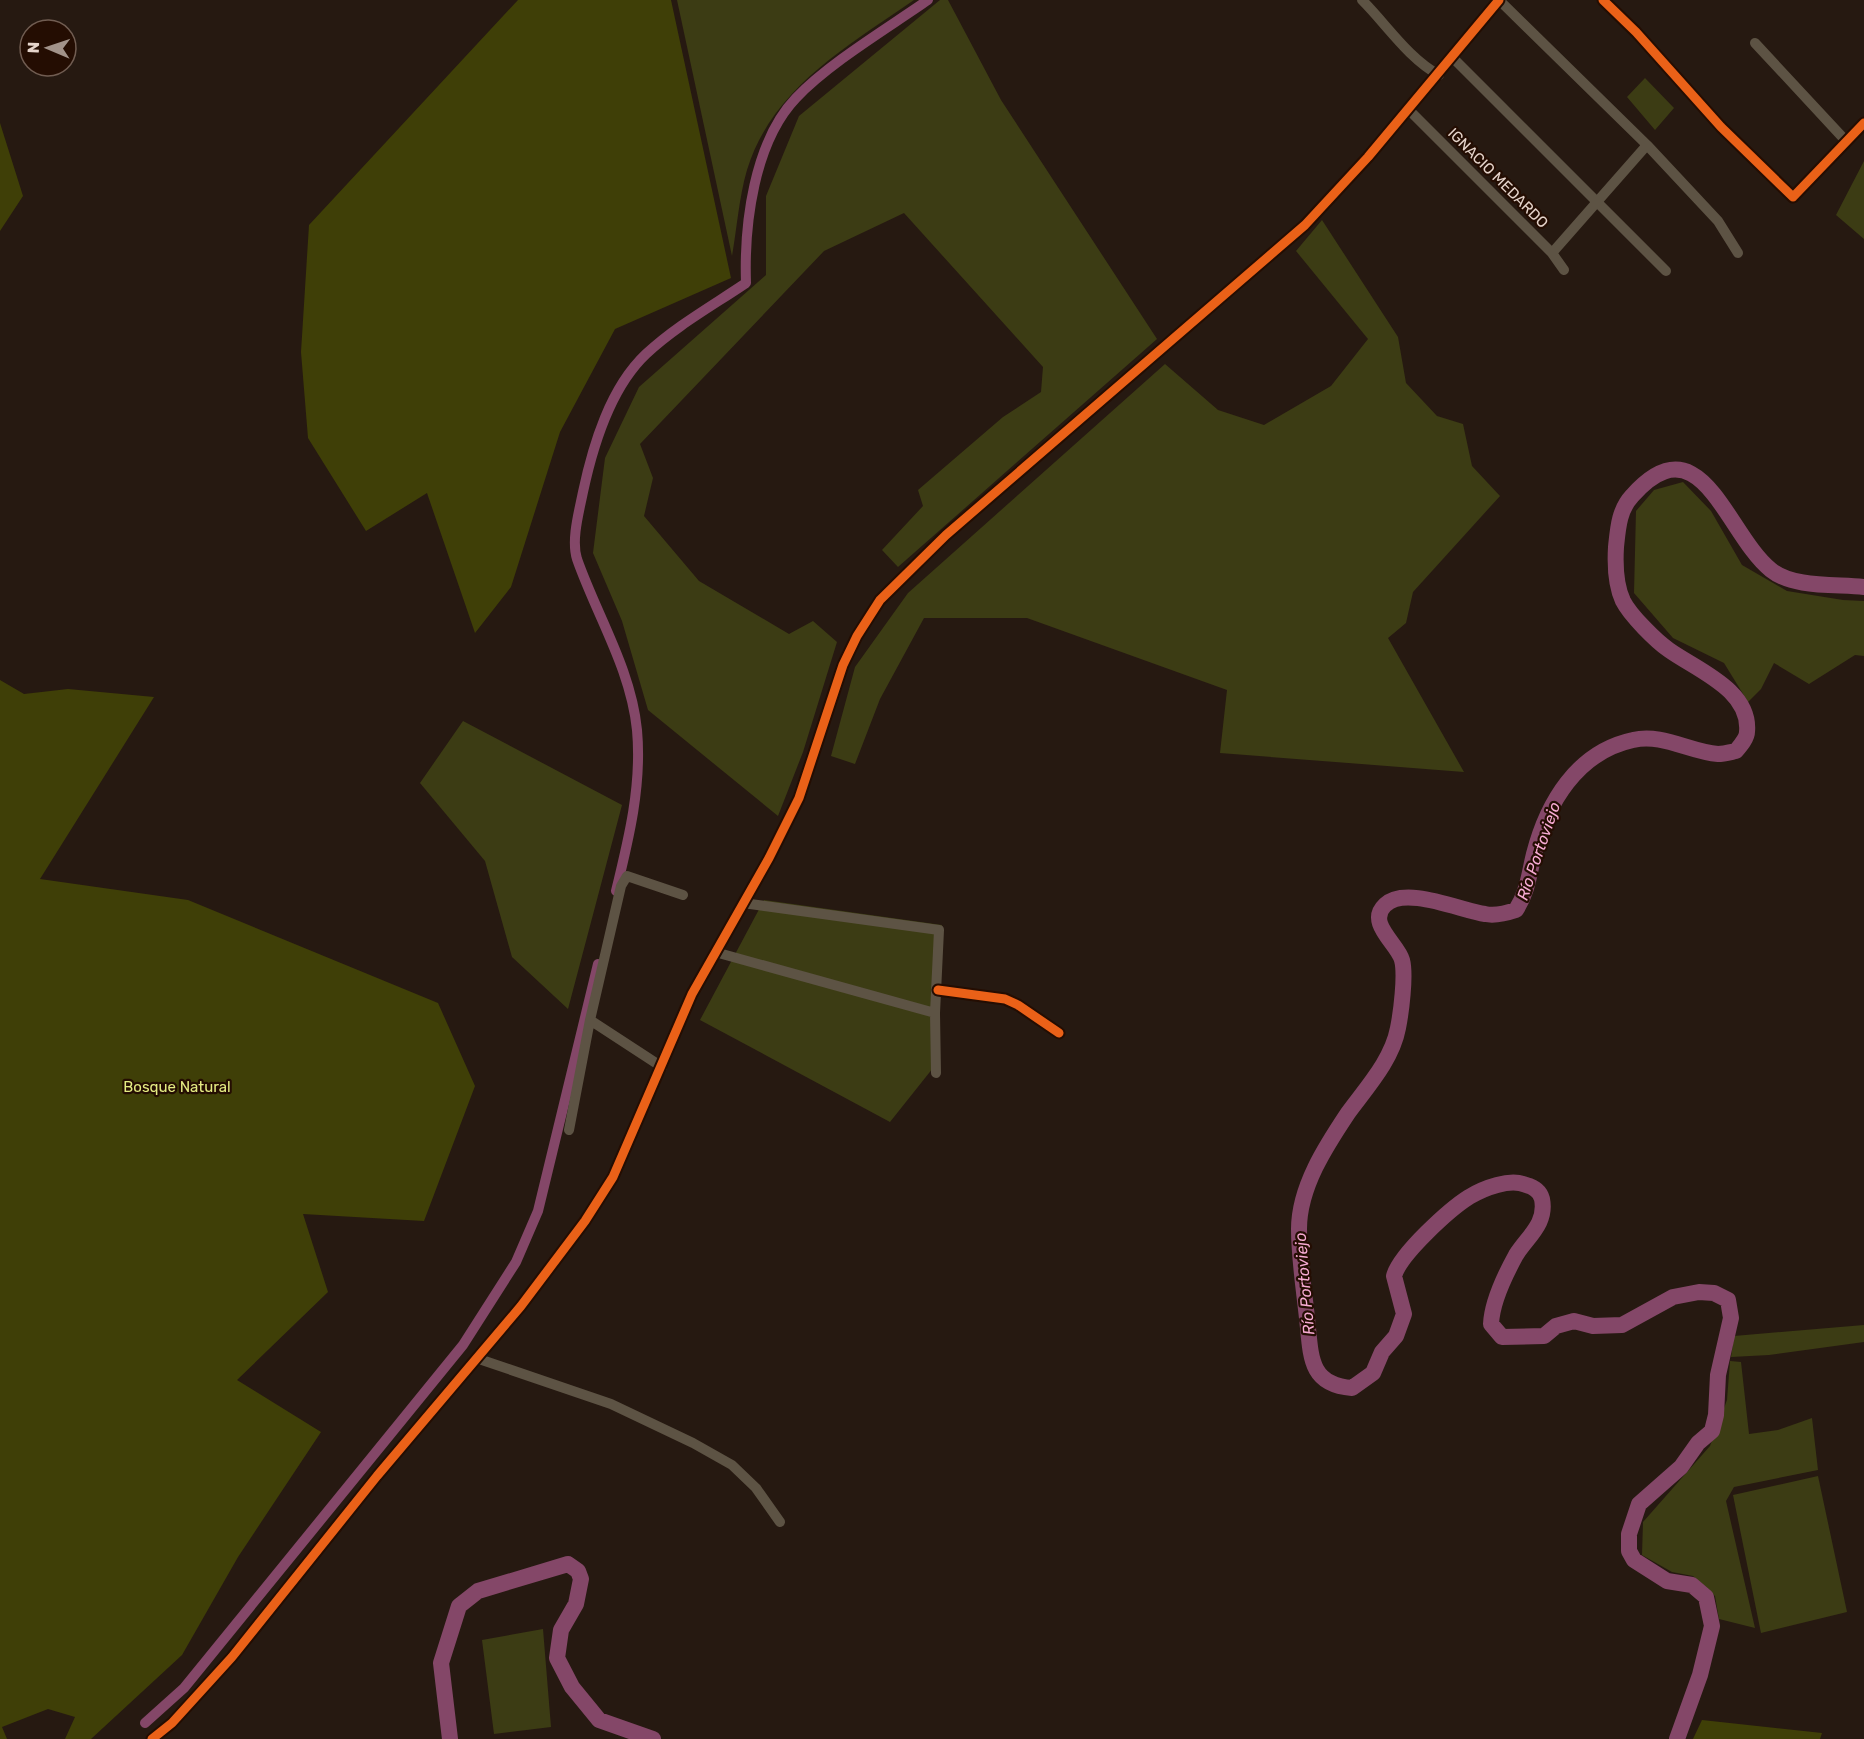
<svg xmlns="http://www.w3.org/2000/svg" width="1864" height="1739" font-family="Rubik,sans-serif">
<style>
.green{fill:#3c3c14}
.forest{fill:#3f3f07}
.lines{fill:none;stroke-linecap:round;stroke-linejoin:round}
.canal{stroke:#844768;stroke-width:10}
.river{stroke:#844768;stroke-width:16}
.minor{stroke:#5d5344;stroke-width:10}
.cycleway-casing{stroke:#240d02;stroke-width:13}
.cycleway{stroke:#ea6118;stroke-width:9}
.labels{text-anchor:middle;stroke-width:4.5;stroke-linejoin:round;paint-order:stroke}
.street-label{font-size:15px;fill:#e5d4cb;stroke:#240d02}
.park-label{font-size:15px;fill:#e4eb82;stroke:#240d02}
.water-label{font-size:16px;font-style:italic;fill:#f7abd3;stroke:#240d02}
</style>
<rect width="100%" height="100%" fill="#261911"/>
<path class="green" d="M677,0H914C848,46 772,88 747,170C739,197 737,228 732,256Z
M940,0H948L1001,100L1157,339L898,567L882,550L923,506L918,490L1003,417L1041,392L1043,367L904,213L824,251L640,444L653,478L644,516L699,581L789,634L813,621L837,642L803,752L778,816L648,710L622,621L593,553L605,458L639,387L766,275V196L799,116Z
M1645,78L1674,108L1655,130L1627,97Z
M1864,161V239L1836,215Z
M1322,220L1398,337L1406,383L1437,416L1463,424L1472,466L1500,496L1413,592L1406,623L1388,638L1464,772L1220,753L1227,690L1027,618H924L880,699L855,764L831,756L855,667L908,593L1165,364L1218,410L1264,425L1331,386L1368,339L1296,251Z
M1683,482L1711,511L1742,565L1787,591L1843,600L1864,601V656L1855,655L1809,684L1774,663L1761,689L1748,702L1724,663L1673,638L1634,593L1636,511L1654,490Z
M463,721L622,805L568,1009L512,957L485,861L420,783Z
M764,900L942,925L933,1068L890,1122L700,1020Z
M1864,1325V1342L1769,1355L1731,1357L1734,1336Z
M1730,1361L1741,1362L1749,1434L1778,1430L1812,1418L1818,1470L1734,1487L1726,1501L1755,1628L1719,1619L1715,1596L1693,1576L1672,1572L1642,1555L1643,1522L1710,1446L1727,1400Z
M1818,1476L1847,1612L1761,1633L1733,1495Z
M543,1629L551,1727L494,1734L482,1640Z"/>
<path class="forest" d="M518,0H671L731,278L615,329L560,432L511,587L475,633L427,493L366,531L308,438L301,352L309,225Z
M0,123L23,196L0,231Z
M0,680L24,694L68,689L154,697L40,879L188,900L438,1003L475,1086L424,1221L303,1214L328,1292L237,1380L321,1432L238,1557L182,1655L91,1739H65L75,1717L48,1709L2,1727L7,1739H0Z
M1702,1720L1822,1733L1820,1739H1693Z"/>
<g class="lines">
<path class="canal" d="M616,891C629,838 642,785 637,730C631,669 597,616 577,559C571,540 579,512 583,492C593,445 610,388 646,354C676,326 712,306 746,283C744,224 754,142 796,98C829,63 888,28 928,0
M145,1723L184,1688L463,1345L516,1262L538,1211L598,964"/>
<path class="river" d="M450,1739L441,1663L459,1606L478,1591L568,1564L578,1571L581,1579L576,1604L561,1630L557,1658L572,1687L599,1720L653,1739
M1677,1739L1700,1675L1712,1626L1706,1597L1692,1585L1667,1581L1634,1560L1629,1551V1534L1639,1504L1681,1467L1698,1443L1712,1431L1716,1415L1718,1375L1731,1318L1728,1300L1714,1293L1699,1292L1673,1297L1622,1325L1593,1326L1574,1321L1556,1326L1544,1336L1502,1337L1491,1324C1492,1301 1505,1275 1516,1255C1527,1237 1547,1224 1542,1199C1540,1191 1534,1187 1526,1185C1510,1178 1484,1188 1469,1197C1450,1209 1400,1254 1394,1276L1404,1314L1396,1336L1382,1352L1373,1373L1352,1388C1313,1385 1311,1362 1308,1328C1305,1295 1299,1262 1299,1229C1299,1187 1326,1146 1348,1113C1367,1087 1392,1060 1398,1028C1401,1013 1406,975 1402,960C1398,944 1366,923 1385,905C1405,885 1462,911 1485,914C1495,916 1507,913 1516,910C1528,891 1529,874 1534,854C1547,803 1577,752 1633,740C1662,733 1690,752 1718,754C1724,754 1731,752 1736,751C1740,746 1747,738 1747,732C1751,690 1697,670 1669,650C1656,641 1630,615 1623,601C1615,584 1615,564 1616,547C1618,528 1619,510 1632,496C1701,418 1726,534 1771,570C1793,588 1836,584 1864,587"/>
<path class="minor" d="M1362,0C1387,25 1408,58 1439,75
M1499,0L1647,145L1718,221L1738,253
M1603,0L1636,32L1721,127L1793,197L1864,123
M1755,43L1846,141
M1452,57L1666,271
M1408,109L1552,253L1564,270
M1552,253L1647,145
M743,903L939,930L935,1013L936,1073
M715,952L935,1013
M938,990L1005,999L1018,1005L1059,1033
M590,1020L662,1067
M569,1130L590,1020L621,886L627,876L683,895
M476,1358L611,1404L693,1443L732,1465L756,1488L780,1522
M152,1739L172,1723L232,1657L377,1476L521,1306L585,1221L613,1177L692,994L769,858L799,798L843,665L857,636L880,600L946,535L1305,225L1368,157L1499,0"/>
<defs>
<path id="cycleway" d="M1603,0L1636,32L1721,127L1793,197L1864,123
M938,990L1005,999L1018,1005L1059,1033
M152,1739L172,1723L232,1657L377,1476L521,1306L585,1221L613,1177L692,994L769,858L799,798L843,665L857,636L880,600L946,535L1305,225L1368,157L1499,0"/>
</defs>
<use href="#cycleway" class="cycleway-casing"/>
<use href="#cycleway" class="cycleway"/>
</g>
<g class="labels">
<g class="street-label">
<text transform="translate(1498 178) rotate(45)" y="5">IGNACIO MEDARDO</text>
</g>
<g class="park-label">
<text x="177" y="1092">Bosque Natural</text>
</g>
<g class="water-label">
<text transform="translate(1538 851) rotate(-71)" y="6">Río Portoviejo</text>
<text transform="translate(1304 1284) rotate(-95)" y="6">Río Portoviejo</text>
</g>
</g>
<g transform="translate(48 48) rotate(272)"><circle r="28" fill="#240d02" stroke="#715d52" stroke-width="1.5"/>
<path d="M0-4.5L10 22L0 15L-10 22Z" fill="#a2938a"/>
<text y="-9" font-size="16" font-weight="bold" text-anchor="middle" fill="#e5d4cb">N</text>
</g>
</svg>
